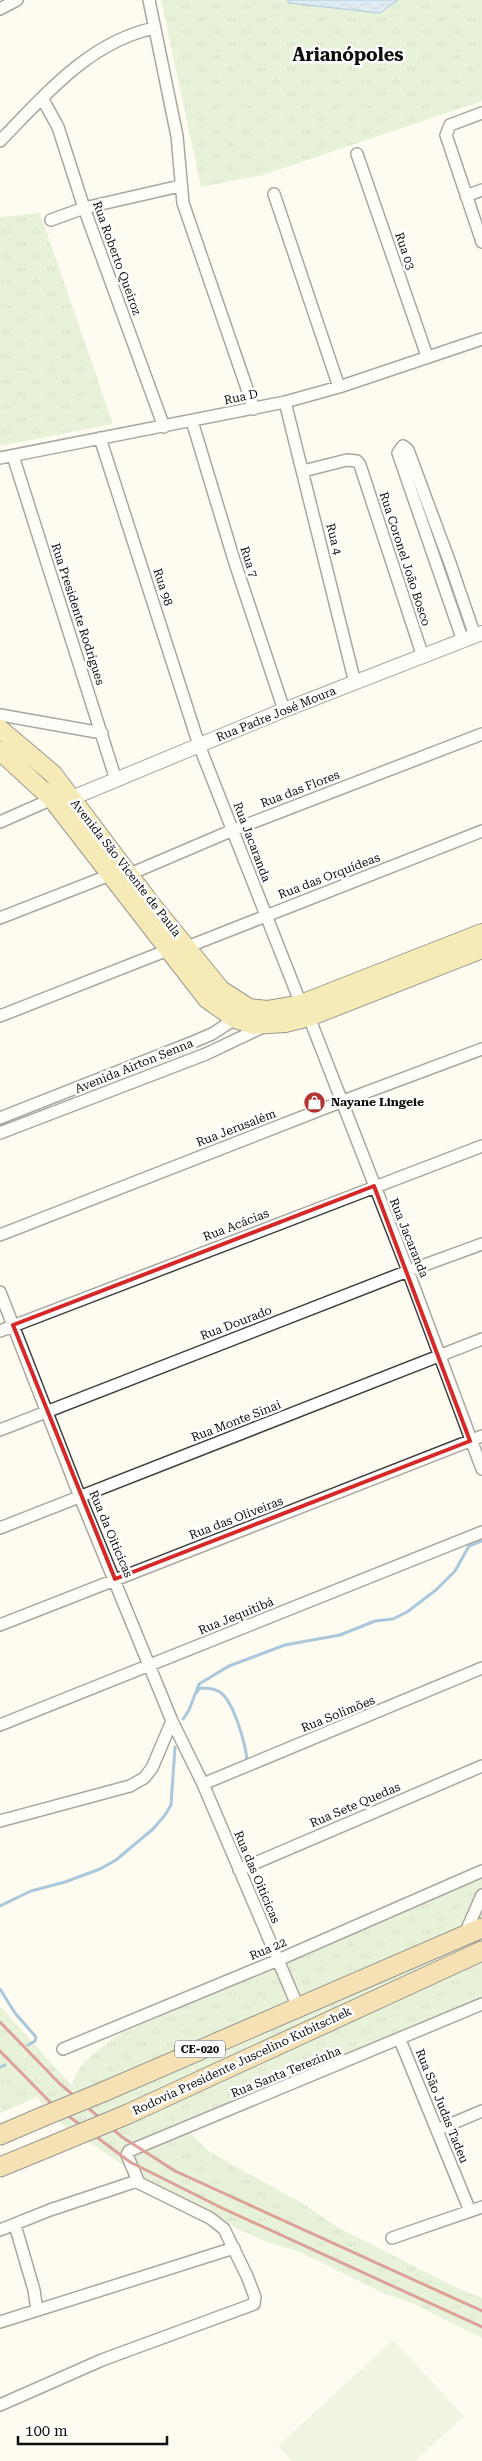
<svg xmlns="http://www.w3.org/2000/svg" width="482" height="2461" font-family="'Roboto Serif',serif">
<style>
.grass{fill:url(#grass-tufts)}
.pitch{fill:#e1eece}
.water{fill:url(#water-waves);stroke:#4788c2}
.lines{fill:none;stroke-linecap:round;stroke-linejoin:round}
.stream{stroke:#4788c2;stroke-width:3}
.minor-casing{stroke:#414141;stroke-width:14}
.tertiary-casing{stroke:#414141;stroke-width:16}
.primary-casing{stroke:#1f1f1f;stroke-width:20}
.trunk-casing{stroke:#1f1f1f;stroke-width:21}
.minor{stroke:#fff;stroke-width:11}
.tertiary{stroke:#fff;stroke-width:14}
.primary{stroke:#edd872;stroke-width:18}
.trunk{stroke:#eac16c;stroke-width:19}
.rail{stroke:#b33532;stroke-width:3}
.trunk-bridge-casing{stroke:#1f1f1f;stroke-width:21;stroke-linecap:butt}
.trunk-bridge{stroke:#eac16c;stroke-width:19}
.marked{fill:none;stroke:#d62828;stroke-width:4;stroke-linejoin:round}
.labels{text-anchor:middle;stroke-width:5;stroke-linejoin:round;paint-order:stroke}
.shield{fill:#fff;stroke:#565656;stroke-width:1}
.shield-label{font-size:11px;font-weight:bold;fill:#0e0e0e}
.street-label{font-size:12px;fill:#0e0e0e;stroke:#fff}
.poi-label{font-size:12px;font-weight:bold;fill:#0e0e0e;stroke:#fff;text-anchor:start}
.district-label{font-size:18px;font-weight:bold;fill:#0e0e0e;stroke:#fff}
</style>
<defs>
<pattern id="grass-tufts" width="24" height="20" patternUnits="userSpaceOnUse" patternTransform="scale(1.25)"><rect width="24" height="20" fill="#cfe6bd"/><path d="M3 7l-1-3M5 7V3M7 7l1-3M15 17l-1-3M17 17v-4M19 17l1-3" fill="none" stroke="#b1c4a1"/></pattern>
<pattern id="water-waves" width="16" height="10" patternUnits="userSpaceOnUse" patternTransform="scale(1.25)"><rect width="16" height="10" fill="#bad9f1"/><path d="M0 5q4-4 8 0t8 0" fill="none" stroke="#9fb9cd"/></pattern>
</defs>
<rect width="100%" height="100%" fill="#fefcf1"/>
<path class="grass" d="M161,0H288L289,3L380,13L398,0H482V101L263,175L201,187Z
M40,213L113,424L0,446V217Z
M482,1876V1998L187,2124L192,2135L210,2152L305,2205L339,2228L459,2289L482,2298V2338L412,2303L385,2294L300,2252L270,2243L240,2230L202,2208L166,2193L61,2124L37,2097L0,2113V2006L72,2086C76,2062 101,2049 118,2035Z"/>
<path class="pitch" d="M393,2340L464,2416L415,2461H292L278,2446Z"/>
<path class="water" d="M288,0H398L380,13L288,3Z"/>
<g class="lines">
<path class="stream" d="M196,1693L200,1688C207,1688 213,1688 220,1692C234,1702 245,1743 247,1759
M183,1719L189,1710L199,1684L229,1666L285,1645L340,1635L375,1621L393,1619L407,1612L436,1590L455,1571L469,1546L482,1541
M0,1906L31,1891L65,1882L100,1869L116,1860L153,1829L165,1815L171,1805L175,1747
M0,1989L15,2013L36,2037L35,2041L28,2045
M0,2067L5,2065"/>
<defs>
<path id="minor" d="M149,0L177,136L183,203L254,409
M0,9L17,0
M42,98L58,127L84,208L164,427
M482,113L450,125L446,135L482,242
M0,141C45,95 90,41 155,28
M357,154L427,356
M274,194L339,387
M466,196L482,190
M51,220L84,208L180,186
M285,402L355,683
M192,421L234,560L284,710
M100,438L199,745L301,1004
M13,456L116,780
M0,458L285,402L339,387L482,339
M303,471L347,460L357,461L360,465L423,657
M463,641L398,453L403,446L408,450L450,563L475,636
M0,715L102,733
M0,822L52,799
M130,874L233,830L482,734
M0,918L110,875
M187,947L482,831
M0,1016L168,950
M309,1017L408,1271L482,1469
M0,1118L193,1042L212,1034L235,1019
M0,1133L206,1054L265,1026
M0,1235L343,1101L482,1049
M0,1292L80,1497L172,1721L203,1784L298,2007
M0,1331L482,1146
M0,1430L408,1271L482,1244
M0,1528L482,1339
M0,1625L482,1436
M0,1725L482,1532
M203,1784L482,1668
M0,1821L130,1786L144,1778L152,1768L172,1721
M239,1870L482,1766
M464,1936L482,1895
M400,2040L470,2211
M63,2049L278,1960L482,1871
M437,2130L482,2111
M15,2225L34,2290L37,2310
M0,2230L50,2210L137,2181
M392,2238L482,2207
M0,2322L234,2248
M0,2405L102,2360L254,2304L255,2297L247,2276L224,2229L210,2218L139,2183L127,2155L129,2151L482,2004"/>
<path id="tertiary" d="M72,798L284,710L482,633"/>
<path id="primary" d="M0,729L53,774L151,904L221,990L249,1008L267,1010L301,1004L482,933
M0,751L52,799L207,999L235,1019L254,1025L285,1023L309,1017L482,949"/>
<path id="trunk" d="M103,2092L482,1928
M128,2114L482,1951
M0,2135L42,2117
M0,2167L44,2149"/>
</defs>
<use href="#minor" class="minor-casing"/>
<use href="#tertiary" class="tertiary-casing"/>
<use href="#primary" class="primary-casing"/>
<use href="#trunk" class="trunk-casing"/>
<use href="#minor" class="minor"/>
<use href="#tertiary" class="tertiary"/>
<use href="#primary" class="primary"/>
<use href="#trunk" class="trunk"/>
<path class="rail" d="M0,2022L59,2083L122,2137L175,2171L482,2311
M0,2051L51,2103L130,2162L222,2208L482,2327"/>
<defs>
<path id="trunk-bridge" d="M42,2117L103,2092
M44,2149L128,2114"/>
</defs>
<use href="#trunk-bridge" class="trunk-bridge-casing"/>
<use href="#trunk-bridge" class="trunk-bridge"/>
</g>
<path d="M0 0H482V2461H0ZM374,1186L470,1441L115,1579L13,1325Z" fill="#fefcf1" fill-opacity=".55" fill-rule="evenodd"/>
<path class="marked" d="M374,1186L470,1441L115,1579L13,1325Z"/>
<defs>
<symbol id="shop-disc" viewBox="-11 -11 22 22"><circle r="9.5" fill="#b33532" stroke="#fff"/><path d="M-5-2.5h2.3a2.7 3.5 0 0 1 5.4 0H5L5.5 6h-11ZM-1.5-2.5h3a1.5 2.3 0 0 0-3 0Z" fill="#fff"/></symbol>
</defs>
<g fill-rule="evenodd">
<use href="#shop-disc" x="302" y="1090" width="25" height="25"/>
</g>
<g class="labels">
<rect class="shield" x="175" y="2040.5" width="50" height="17" rx="4"/>
<g class="shield-label">
<text x="200" y="2053">CE-020</text>
</g>
<g class="street-label">
<text transform="translate(405 251) rotate(71)" y="4">Rua 03</text>
<text transform="translate(117 258) rotate(70)" y="4">Rua Roberto Queiroz</text>
<text transform="translate(241 397) rotate(-12)" y="4">Rua D</text>
<text transform="translate(334 539) rotate(76)" y="4">Rua 4</text>
<text transform="translate(405 559) rotate(72)" y="4">Rua Coronel João Bosco</text>
<text transform="translate(249 562) rotate(72)" y="4">Rua 7</text>
<text transform="translate(163 587) rotate(72)" y="4">Rua 98</text>
<text transform="translate(78 614) rotate(72)" y="4">Rua Presidente Rodrigues</text>
<text transform="translate(276 714) rotate(-22)" y="4">Rua Padre José Moura</text>
<text transform="translate(300 789) rotate(-21)" y="4">Rua das Flores</text>
<text transform="translate(252 842) rotate(69)" y="4">Rua Jacaranda</text>
<text transform="translate(126 868) rotate(52)" y="4">Avenida São Vicente de Paula</text>
<text transform="translate(329 876) rotate(-21)" y="4">Rua das Orquídeas</text>
<text transform="translate(134 1066) rotate(-22)" y="4">Avenida Airton Senna</text>
<text transform="translate(236 1128) rotate(-21)" y="4">Rua Jerusalém</text>
<text transform="translate(236 1225) rotate(-21)" y="4">Rua Acácias</text>
<text transform="translate(409 1238) rotate(68)" y="4">Rua Jacaranda</text>
<text transform="translate(236 1323) rotate(-21)" y="4">Rua Dourado</text>
<text transform="translate(236 1421) rotate(-21)" y="4">Rua Monte Sinai</text>
<text transform="translate(236 1518) rotate(-21)" y="4">Rua das Oliveiras</text>
<text transform="translate(111 1534) rotate(67)" y="4">Rua da Oiticicas</text>
<text transform="translate(236 1616) rotate(-22)" y="4">Rua Jequitibá</text>
<text transform="translate(338 1714) rotate(-22)" y="4">Rua Solimões</text>
<text transform="translate(355 1805) rotate(-23)" y="4">Rua Sete Quedas</text>
<text transform="translate(257 1877) rotate(67)" y="4">Rua das Oiticicas</text>
<text transform="translate(268 1949) rotate(-23)" y="4">Rua 22</text>
<text transform="translate(242 2061) rotate(-25)" y="4">Rodovia Presidente Juscelino Kubitschek</text>
<text transform="translate(286 2072) rotate(-22)" y="4">Rua Santa Terezinha</text>
<text transform="translate(442 2106) rotate(68)" y="4">Rua São Judas Tadeu</text>
</g>
<g class="poi-label">
<text x="331" y="1106">Nayane Lingeie</text>
</g>
<g class="district-label">
<text x="348" y="61">Arianópoles</text>
</g>
</g>
<path d="M18 2436v8h149v-8" fill="none" stroke="#0e0e0e" stroke-width="2.5"/>
<text x="25" y="2436" font-size="15" fill="#0e0e0e" stroke="#ffffff" stroke-width="4" paint-order="stroke">100 m</text>
</svg>
